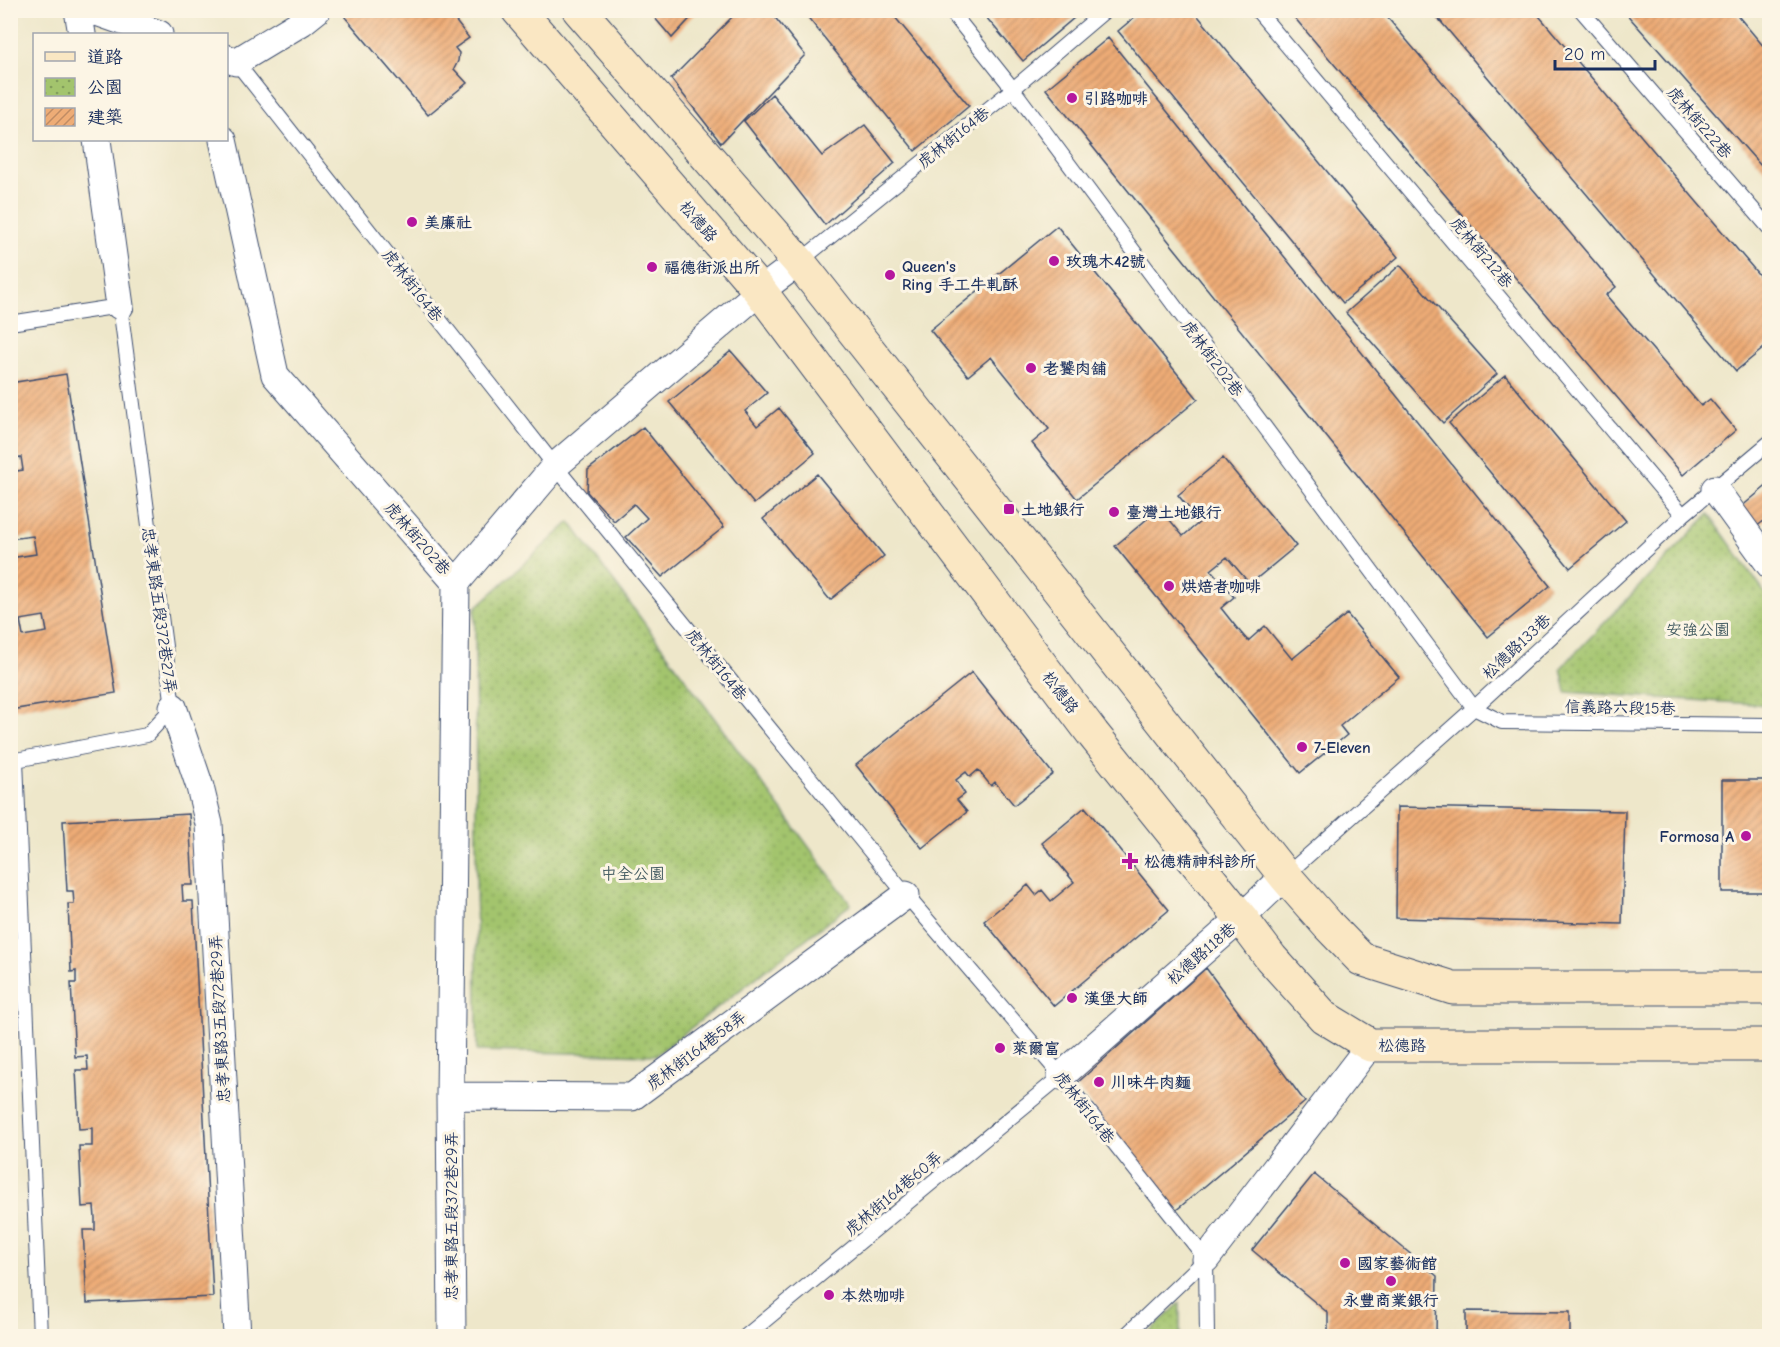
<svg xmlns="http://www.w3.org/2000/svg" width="1780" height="1347" font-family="'Comic Neue','LXGW WenKai TC',sans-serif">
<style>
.park{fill:url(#park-dots);stroke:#5f7a66;stroke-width:1.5}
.building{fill:url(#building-hatch);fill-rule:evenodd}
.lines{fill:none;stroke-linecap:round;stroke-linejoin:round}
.lane-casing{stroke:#3b4b6e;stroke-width:16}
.street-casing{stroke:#3b4b6e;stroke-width:29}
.secondary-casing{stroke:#3b4b6e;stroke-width:35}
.lane{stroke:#fff;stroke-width:14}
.street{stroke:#fff;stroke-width:27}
.secondary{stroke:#fae7c3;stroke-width:33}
.poi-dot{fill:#b5179e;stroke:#fcf5e5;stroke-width:2}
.labels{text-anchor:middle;stroke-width:6;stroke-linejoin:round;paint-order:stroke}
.poi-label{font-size:16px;font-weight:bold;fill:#1b2f5e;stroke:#fcf5e5;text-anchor:start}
.street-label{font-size:16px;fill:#1b2f5e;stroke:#fcf5e5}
.park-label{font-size:16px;fill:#445c62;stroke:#fcf5e5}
</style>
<defs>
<pattern id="park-dots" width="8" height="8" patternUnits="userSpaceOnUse" patternTransform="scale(1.5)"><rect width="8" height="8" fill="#a3c46d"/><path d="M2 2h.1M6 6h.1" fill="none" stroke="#84a05d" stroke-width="1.8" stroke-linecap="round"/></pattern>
<pattern id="building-hatch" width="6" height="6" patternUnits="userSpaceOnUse" patternTransform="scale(1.5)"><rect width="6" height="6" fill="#eeac76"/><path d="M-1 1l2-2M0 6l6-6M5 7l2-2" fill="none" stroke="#c08c64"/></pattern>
</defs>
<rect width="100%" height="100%" fill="#fcf5e5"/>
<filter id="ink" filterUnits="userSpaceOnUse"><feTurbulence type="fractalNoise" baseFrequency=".0167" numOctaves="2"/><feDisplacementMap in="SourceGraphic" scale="12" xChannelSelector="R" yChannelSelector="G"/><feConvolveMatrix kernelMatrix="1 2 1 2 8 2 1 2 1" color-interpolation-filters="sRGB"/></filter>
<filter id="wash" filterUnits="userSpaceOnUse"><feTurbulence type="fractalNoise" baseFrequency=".008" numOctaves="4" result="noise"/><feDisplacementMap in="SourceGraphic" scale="24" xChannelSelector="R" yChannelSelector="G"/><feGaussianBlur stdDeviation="1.35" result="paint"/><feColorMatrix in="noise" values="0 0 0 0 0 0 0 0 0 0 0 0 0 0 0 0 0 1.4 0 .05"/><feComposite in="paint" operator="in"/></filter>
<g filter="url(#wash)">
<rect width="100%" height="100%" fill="#eee7ca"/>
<path class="park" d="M1709,514L1769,599V705L1566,692L1561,668Z
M570,522L851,904L656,1055L477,1051L475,608Z
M1180,1303V1336H1145Z"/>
<g id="blocks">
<path class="building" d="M353,10H447L469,38L455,48L459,53L458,61L454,69L467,83L428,115L345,17Z
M648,10H698L672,38Z
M739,10H769L805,55L721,143L671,79Z
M802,10H889L969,106L915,151Z
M980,10H1070L1075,17L1023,61Z
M1143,10H1193L1398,257L1343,303L1118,31Z
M1288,10H1381L1616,287L1606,295L1701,406L1710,399L1736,430L1683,475Z
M1431,10H1534L1770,288V343L1736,371Z
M1623,10H1733L1770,54V176Z
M1108,38L1550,586L1488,637L1046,89Z
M772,94L822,156L865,125L895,163L825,225L744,121Z
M1057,226L1198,399L1077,499L1032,443L1049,429L991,357L968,376L930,330Z
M1400,265L1497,374L1443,423L1346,313Z
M731,351L767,393L745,411L757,426L779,408L815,453L754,504L669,402Z
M66,374L116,693L10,710V558L36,554L33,536L10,539V472L23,470L21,457L10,459V383ZM44,616L47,632L23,636L20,620Z
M1505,375L1626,521L1570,568L1449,423Z
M643,427L724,527L662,577L626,537L647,518L634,504L614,521L587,492L588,470Z
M1223,458L1296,546L1250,584L1227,557L1211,570L1234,597L1221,608L1236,627L1248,641L1265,626L1292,659L1347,614L1399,677L1340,726L1347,735L1300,773L1115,546L1160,508L1183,536L1200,522L1178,495Z
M817,474L884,556L830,600L763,519Z
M1770,483V516L1751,531L1735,512Z
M972,672L1053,774L1014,805L995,782L991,786L978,770L970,777L966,772L956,780L965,794L957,800L967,812L922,848L856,765Z
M1722,780H1770V892H1722Z
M1085,807L1169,910L1054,1006L984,921L1028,885L1036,895L1042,890L1051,901L1074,882L1042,843Z
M1397,807L1625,811L1622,924L1396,918Z
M189,814L193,885H182L183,901H193L213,1297L87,1303L83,1230H95V1218L94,1206L82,1207L79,1146H92V1128L79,1129L76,1070H88L87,1056L75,1057L71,983H76V971L71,972L68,904H74L73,891H67L63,821Z
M1206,968L1305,1102L1174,1212L1075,1085Z
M1314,1174L1437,1276L1436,1336H1328V1313L1252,1250Z
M1466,1311L1570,1312V1336H1466Z"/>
</g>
</g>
<g filter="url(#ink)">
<use href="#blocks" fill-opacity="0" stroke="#3b4b6e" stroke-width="1.5"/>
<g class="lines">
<defs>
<path id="lane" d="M950,10L1013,89L1474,708L1502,722L1770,725
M1257,10L1683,515
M1581,10L1770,229
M236,62L555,466L906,895L1061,1076L1206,1259
M799,262L1013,89L1106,10
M10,323L120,306L173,707L147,735L16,760L40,1336
M1285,876L1474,708L1683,515L1770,442
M1206,1259L1207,1336
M746,1336L1061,1076
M1125,1336L1206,1259"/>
<path id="street" d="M78,10L82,34
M91,10L159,34
M226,58L236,62L302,22L317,10
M97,140L120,306
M223,140L275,375L456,583
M1715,489L1770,565
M456,583L555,466L760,291L799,262
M173,707L200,787L209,824L237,1336
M1061,1076L1241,918L1285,876
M450,1096L632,1097L906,895
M1206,1259L1370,1045
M452,1336L450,1096L456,583"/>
<path id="secondary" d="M518,10L760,291L1093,734L1241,918L1271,958L1324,1017L1370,1045H1770
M579,10L799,262L1285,876L1328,925L1361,959L1453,988H1770"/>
</defs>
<use href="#lane" class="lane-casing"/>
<use href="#street" class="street-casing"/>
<use href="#secondary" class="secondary-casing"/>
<use href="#lane" class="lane"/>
<use href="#street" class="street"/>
<use href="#secondary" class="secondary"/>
</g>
</g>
<g class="poi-dot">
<circle cx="1072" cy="98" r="6"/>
<circle cx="412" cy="222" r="6"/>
<circle cx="1054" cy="261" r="6"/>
<circle cx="652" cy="267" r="6"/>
<circle cx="890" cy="275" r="6"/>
<circle cx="1031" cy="368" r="6"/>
<rect x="1003" y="503" width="12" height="12" rx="3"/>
<circle cx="1114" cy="512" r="6"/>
<circle cx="1169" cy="586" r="6"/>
<circle cx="1302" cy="747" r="6"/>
<circle cx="1746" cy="836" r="6"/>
<path d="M1127 852h6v6h6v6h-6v6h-6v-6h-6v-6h6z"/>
<circle cx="1072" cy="998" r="6"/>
<circle cx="1000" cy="1048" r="6"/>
<circle cx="1099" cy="1082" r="6"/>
<circle cx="1345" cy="1263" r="6"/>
<circle cx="1391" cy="1281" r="6"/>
<circle cx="829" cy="1295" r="6"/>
</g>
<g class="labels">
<g class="poi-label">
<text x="1084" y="104">引路咖啡</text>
<text x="424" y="228">美廉社</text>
<text x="1066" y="267">玫瑰木42號</text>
<text x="902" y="272">Queen's<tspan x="902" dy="18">Ring 手工牛軋酥</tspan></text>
<text x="664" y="273">福德街派出所</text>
<text x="1043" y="374">老饕肉舖</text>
<text x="1021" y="515">土地銀行</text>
<text x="1126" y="518">臺灣土地銀行</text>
<text x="1181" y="592">烘焙者咖啡</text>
<text x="1314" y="753">7-Eleven</text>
<text x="1734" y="842" text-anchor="end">Formosa A</text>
<text x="1144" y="867">松德精神科診所</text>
<text x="1084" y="1004">漢堡大師</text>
<text x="1012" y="1054">萊爾富</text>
<text x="1111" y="1088">川味牛肉麵</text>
<text x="1357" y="1269">國家藝術館</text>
<text x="841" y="1301">本然咖啡</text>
<text x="1391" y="1306" text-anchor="middle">永豐商業銀行</text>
</g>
<g class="street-label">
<text transform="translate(1700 122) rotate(49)" y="6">虎林街222巷</text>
<text transform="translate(953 137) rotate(-39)" y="6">虎林街164巷</text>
<text transform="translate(699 221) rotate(49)" y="6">松德路</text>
<text transform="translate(1482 252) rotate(50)" y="6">虎林街212巷</text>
<text transform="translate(413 285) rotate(52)" y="6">虎林街164巷</text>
<text transform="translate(1213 358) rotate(53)" y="6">虎林街202巷</text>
<text transform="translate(418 538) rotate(49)" y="6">虎林街202巷</text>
<text transform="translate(160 610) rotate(82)" y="6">忠孝東路五段372巷27弄</text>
<text transform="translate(1516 646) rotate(-43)" y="6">松德路133巷</text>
<text transform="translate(717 664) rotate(51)" y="6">虎林街164巷</text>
<text transform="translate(1061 692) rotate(53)" y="6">松德路</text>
<text transform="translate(1620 707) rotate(1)" y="6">信義路六段15巷</text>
<text transform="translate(1201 953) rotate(-41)" y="6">松德路118巷</text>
<text transform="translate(219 1019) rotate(-93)" y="6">忠孝東路3五段72巷29弄</text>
<text x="1402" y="1051">松德路</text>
<text transform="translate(696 1050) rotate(-37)" y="6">虎林街164巷58弄</text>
<text transform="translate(1085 1107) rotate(52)" y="6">虎林街164巷</text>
<text transform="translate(893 1193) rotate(-40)" y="6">虎林街164巷60弄</text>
<text transform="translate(451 1216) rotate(-90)" y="6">忠孝東路五段372巷29弄</text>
</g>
<g class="park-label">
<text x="1698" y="635">安強公園</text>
<text x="633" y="879">中全公園</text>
</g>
</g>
<rect width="1780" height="1347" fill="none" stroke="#fcf5e5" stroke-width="36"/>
<rect x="33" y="33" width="195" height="108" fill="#fcf5e5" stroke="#a2a6af" stroke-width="1.5"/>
<rect x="45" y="52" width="30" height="9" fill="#fae7c3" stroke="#a2a6af" stroke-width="1.5"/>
<text x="87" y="63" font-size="18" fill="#1b2f5e">道路</text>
<rect x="45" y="78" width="30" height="18" fill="url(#park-dots)" stroke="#a2a6af" stroke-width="1.5"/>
<text x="87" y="93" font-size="18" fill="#1b2f5e">公園</text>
<rect x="45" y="108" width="30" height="18" fill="url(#building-hatch)" stroke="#a2a6af" stroke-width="1.5"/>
<text x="87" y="123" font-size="18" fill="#1b2f5e">建築</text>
<path d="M1555 60v9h100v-9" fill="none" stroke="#1b2f5e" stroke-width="3"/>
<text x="1564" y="60" font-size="18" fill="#1b2f5e" stroke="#fcf5e5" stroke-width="4.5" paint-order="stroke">20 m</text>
</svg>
